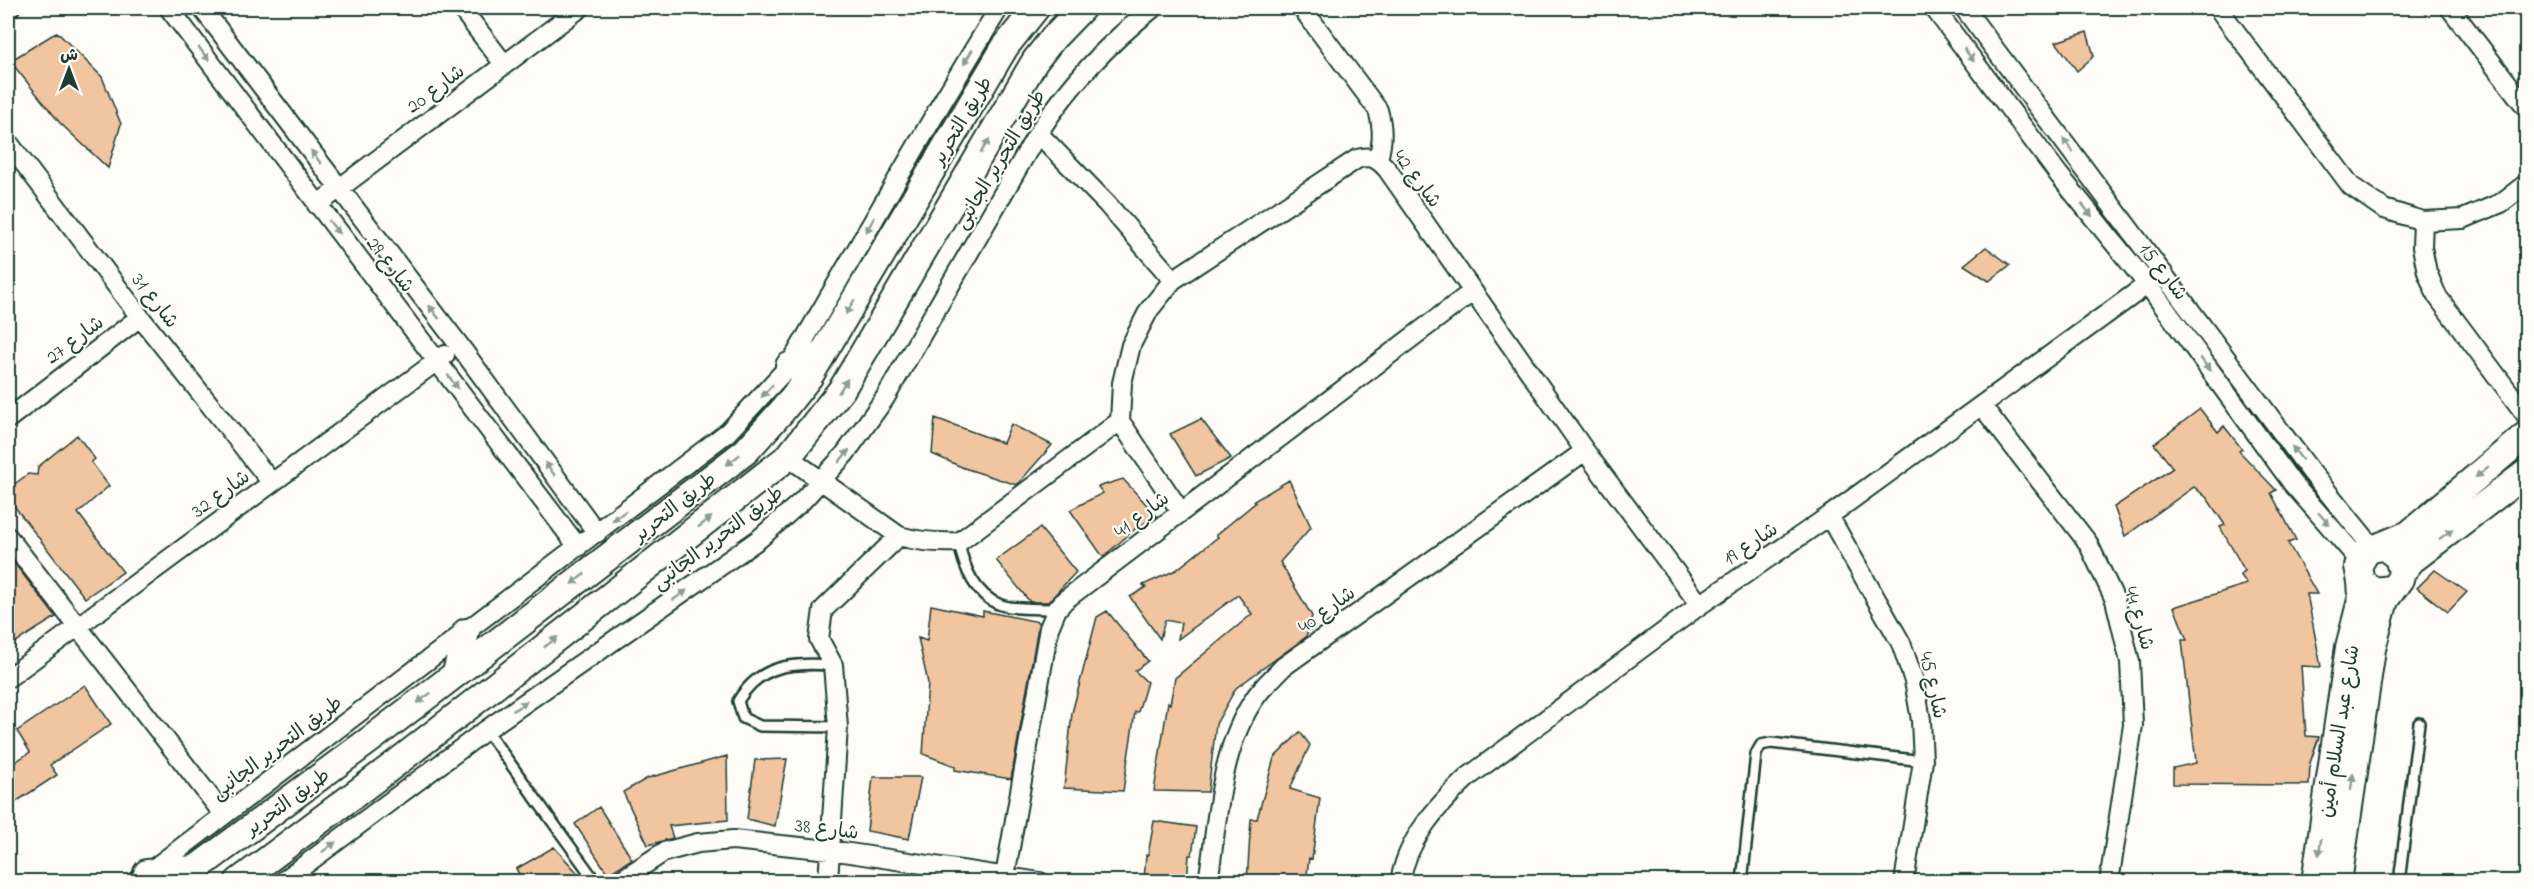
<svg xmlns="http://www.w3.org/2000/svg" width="2534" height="889" font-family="'Indie Flower','Playpen Sans Arabic',sans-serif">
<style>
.building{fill:#f0c5a0;stroke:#1f3d34;stroke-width:1.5}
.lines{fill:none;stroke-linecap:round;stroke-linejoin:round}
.lane-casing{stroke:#1f3d34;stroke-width:14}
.street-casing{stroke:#1f3d34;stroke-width:22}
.secondary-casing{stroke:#1f3d34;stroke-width:30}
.lane{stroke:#fdfcf7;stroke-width:9}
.street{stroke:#fdfcf7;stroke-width:18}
.secondary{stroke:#fdfcf7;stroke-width:26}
.oneway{fill:#8e9c96}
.labels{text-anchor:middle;stroke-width:4.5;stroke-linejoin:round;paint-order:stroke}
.street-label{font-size:20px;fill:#1f3d34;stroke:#fdfcf7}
</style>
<rect width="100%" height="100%" fill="#fdfcf7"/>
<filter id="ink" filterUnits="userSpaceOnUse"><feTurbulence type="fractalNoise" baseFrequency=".0167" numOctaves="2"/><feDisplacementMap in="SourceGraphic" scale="12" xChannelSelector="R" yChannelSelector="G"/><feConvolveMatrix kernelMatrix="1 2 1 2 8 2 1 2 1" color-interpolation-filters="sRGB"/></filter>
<g filter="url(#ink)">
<path class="building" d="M57,32L102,77L121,124L108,168L60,123L10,61Z
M2087,32L2094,56L2077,71L2056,42Z
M1986,247L2010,265L1989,281L1964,265Z
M2200,409L2218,432L2224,426L2242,449L2239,451L2276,490L2271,493L2296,540L2288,543L2317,594H2307L2321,667L2301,666L2306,736L2319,737L2310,763L2309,785L2173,784V768L2196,763L2182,640H2187L2174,607L2247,584L2240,574L2245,571L2220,527L2225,525L2207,498L2194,487L2125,536L2114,507L2173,468L2154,444Z
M935,418L1003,443L1011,424L1052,445L1017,485L964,468L932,454Z
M1201,419L1231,458L1196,476L1170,434Z
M77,435L95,459L91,462L109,486L78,513L123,572L85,598L8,498V489L28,474L37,475L38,467Z
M1123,479L1157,516L1135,529L1103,557L1070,510L1103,493L1098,487Z
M1289,480L1311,527L1280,562L1312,616L1306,637L1236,688L1216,724L1208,792L1154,791L1168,702L1170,704L1175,678L1252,614L1238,595L1178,639L1181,623L1165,620L1160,639L1130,597L1146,587L1143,585L1176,570L1218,537L1216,535L1255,503L1254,501Z
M1040,528L1076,572L1048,602H1030L996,560Z
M8,555L56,617L8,647Z
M2435,570L2467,592L2448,612L2417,588Z
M931,605L983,616V611L1039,622L1011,779L955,770V766L923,754L928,683L918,638L927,641Z
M1107,611L1148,661L1135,671L1147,682L1138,712H1135L1123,791L1064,788L1072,713L1097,617Z
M85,685L111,724L50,765L57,775L8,807V767L30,752L17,731Z
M1300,732L1310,745L1290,789L1320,798L1312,859L1309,858L1306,882H1247L1251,819H1257L1274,758Z
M727,756L728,820L669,826L673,838L648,845L623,792L648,778Z
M787,759L775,826L747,819L755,760Z
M873,777H921L909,839L867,831Z
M599,807L632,859L608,874L575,824Z
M1154,821L1196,827L1192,855H1189L1187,882L1144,880L1146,855H1148Z
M554,847L586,882H524L516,869Z"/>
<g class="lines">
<defs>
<path id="lane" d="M959,542C963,566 975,596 1001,605C1015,610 1041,608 1057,609
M833,665C793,663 761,663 738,701L743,718L760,726L838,727
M486,730L596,882
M1742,882L1756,754L1761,745L1771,743L1923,761
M2399,882L2419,723"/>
<path id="street" d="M169,8L578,547
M202,8L459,345L597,533
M461,8L504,64
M1302,8L1378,110C1383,128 1383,141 1378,159
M1934,8L2059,175L2148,285L2292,483L2359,560
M1964,8L2312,473L2373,548
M2218,8L2351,186L2384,209L2423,221L2463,219L2501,203L2526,184
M2450,8L2526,107
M8,9L10,8
M1038,133L1107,204L1173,280
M8,142L140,317L272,483
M317,205L580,8
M2423,221L2422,247L2427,272L2437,296L2526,415
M1982,406L2088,543L2115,600L2130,662L2133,725L2109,882
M8,419L140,317
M788,457L899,536C920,542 938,543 959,542L1120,421
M1181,512L1120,421L1122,383L1131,345L1149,310L1173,280L1357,159C1371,155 1377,158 1387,169L1585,451L1700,605
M1829,516L1901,643L1914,681L1921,720L1923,761L1904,882
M8,537L224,815
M8,678L445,355
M1005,876L1049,628L1057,609L1065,600L1472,292
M136,882L728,432L789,366L941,104L999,8
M282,882L486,730L759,539L802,501L845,454L885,398L1038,133C1070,84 1107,44 1153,8
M618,882L664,852L698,843L733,840L830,850L1040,882
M828,882L838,727L833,665L819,639L823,610L899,536
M1208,882C1218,821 1219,750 1255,698C1262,687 1274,677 1283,667L1585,451
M1400,882C1407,839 1437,806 1468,777L1700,605L1829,516L2163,273"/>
<path id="secondary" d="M789,366L822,354
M2378,547L2409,534L2526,435
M2402,572L2412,560L2526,473
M456,673L466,632
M147,873L194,869
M178,882L375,736L746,451L782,411L809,377L1005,47L1036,8
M238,882L395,764L788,457L842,389L1035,61L1053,38L1082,8
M2315,882L2349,647L2362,596L2361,582
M2338,882L2372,649L2385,600L2400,579L2402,572L2398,557L2386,548L2378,547L2367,551L2358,566L2361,582L2375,591L2391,589"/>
</defs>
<use href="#lane" class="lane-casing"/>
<use href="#street" class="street-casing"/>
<use href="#secondary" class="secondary-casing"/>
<use href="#lane" class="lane"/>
<use href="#street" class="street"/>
<use href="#secondary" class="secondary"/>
</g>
<defs><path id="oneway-solid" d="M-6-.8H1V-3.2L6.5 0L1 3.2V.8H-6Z" transform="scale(1.5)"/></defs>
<g class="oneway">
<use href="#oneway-solid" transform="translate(204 54) rotate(53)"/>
<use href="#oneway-solid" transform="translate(1969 55) rotate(53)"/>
<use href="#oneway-solid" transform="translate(968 57) rotate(121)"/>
<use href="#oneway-solid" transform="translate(2068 145) rotate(-127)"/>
<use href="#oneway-solid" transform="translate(985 146) rotate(-59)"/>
<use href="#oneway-solid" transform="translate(316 157) rotate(-127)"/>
<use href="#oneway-solid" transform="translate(2087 210) rotate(51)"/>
<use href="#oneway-solid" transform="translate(870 225) rotate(120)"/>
<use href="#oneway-solid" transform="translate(334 227) rotate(52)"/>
<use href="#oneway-solid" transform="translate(850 307) rotate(121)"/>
<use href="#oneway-solid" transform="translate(434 312) rotate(-127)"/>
<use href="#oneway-solid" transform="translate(2205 364) rotate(54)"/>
<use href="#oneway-solid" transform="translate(453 382) rotate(53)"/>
<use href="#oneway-solid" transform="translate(843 386) rotate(-57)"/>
<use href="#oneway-solid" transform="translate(767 391) rotate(132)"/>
<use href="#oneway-solid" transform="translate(2297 453) rotate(-127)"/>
<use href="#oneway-solid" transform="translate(844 456) rotate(-51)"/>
<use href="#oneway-solid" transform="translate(733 460) rotate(142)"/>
<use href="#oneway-solid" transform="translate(550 469) rotate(-126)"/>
<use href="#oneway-solid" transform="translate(2482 472) rotate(140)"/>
<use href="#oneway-solid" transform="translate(619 516) rotate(143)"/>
<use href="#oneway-solid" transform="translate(2324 519) rotate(49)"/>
<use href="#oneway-solid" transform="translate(705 522) rotate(-38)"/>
<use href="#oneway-solid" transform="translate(2446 534) rotate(-37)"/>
<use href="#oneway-solid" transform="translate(578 579) rotate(142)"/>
<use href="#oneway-solid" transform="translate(680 595) rotate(-35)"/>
<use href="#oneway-solid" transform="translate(551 642) rotate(-38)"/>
<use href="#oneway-solid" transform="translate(424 698) rotate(143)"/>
<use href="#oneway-solid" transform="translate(520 706) rotate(-35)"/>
<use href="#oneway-solid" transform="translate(2352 782) rotate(-82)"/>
<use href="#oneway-solid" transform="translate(329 847) rotate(-37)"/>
<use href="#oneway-solid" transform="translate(2320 847) rotate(98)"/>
</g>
</g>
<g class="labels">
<g class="street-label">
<text transform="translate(435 88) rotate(-37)" y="7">شارع 20</text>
<text transform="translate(961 120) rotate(-59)" y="7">طريق التحرير</text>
<text transform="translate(999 159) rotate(-59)" y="7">طريق التحرير الجانبى</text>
<text transform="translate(1418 178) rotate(53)" y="7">شارع 42</text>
<text transform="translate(391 264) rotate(52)" y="7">شارع 29</text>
<text transform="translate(2164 271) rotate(52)" y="7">شارع 15</text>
<text transform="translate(156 300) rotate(52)" y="7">شارع 31</text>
<text transform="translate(74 339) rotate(-37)" y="7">شارع 27</text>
<text transform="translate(220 493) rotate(-36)" y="7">شارع 32</text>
<text transform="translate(674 506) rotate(-38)" y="7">طريق التحرير</text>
<text transform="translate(1141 514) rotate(-37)" y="7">شارع 41</text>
<text transform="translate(717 537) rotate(-37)" y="7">طريق التحرير الجانبى</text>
<text transform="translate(1750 543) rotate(-34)" y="7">شارع 19</text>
<text transform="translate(1326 609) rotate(-36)" y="7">شارع 40</text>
<text transform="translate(2140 618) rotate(74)" y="7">شارع 44</text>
<text transform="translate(1934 685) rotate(77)" y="7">شارع 45</text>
<text transform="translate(2338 731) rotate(-81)" y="7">شارع عبد السلام أمين</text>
<text transform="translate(276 747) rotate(-37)" y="7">طريق التحرير الجانبى</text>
<text transform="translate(287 801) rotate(-36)" y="7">طريق التحرير</text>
<text transform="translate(827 828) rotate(7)" y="7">شارع 38</text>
</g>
</g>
<rect width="2534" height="889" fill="none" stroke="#fdfcf7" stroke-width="30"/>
<rect x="15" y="15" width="2504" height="859" fill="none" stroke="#1f3d34" stroke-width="2" filter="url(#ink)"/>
<g transform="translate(69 69)" stroke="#fdfcf7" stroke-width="4.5" paint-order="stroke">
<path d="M0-4.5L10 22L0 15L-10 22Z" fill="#1f3d34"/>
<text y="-9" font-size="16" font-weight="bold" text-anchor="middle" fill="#1f3d34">ش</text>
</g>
</svg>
